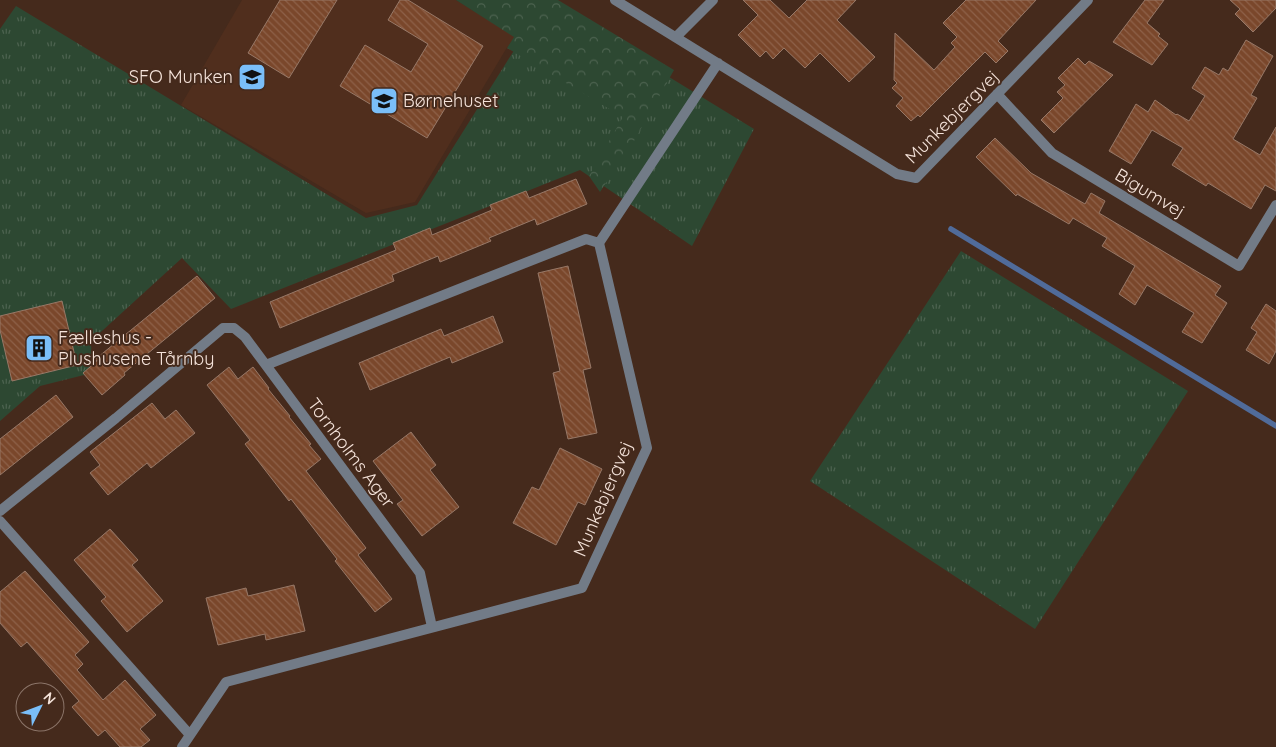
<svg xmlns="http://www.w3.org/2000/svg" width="1276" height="747" font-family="Quicksand,sans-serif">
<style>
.built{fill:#502e1d}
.grass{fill:url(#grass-tufts)}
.forest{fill:url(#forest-crowns)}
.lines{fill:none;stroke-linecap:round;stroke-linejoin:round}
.stream{stroke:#506b9a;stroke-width:5.5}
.building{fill:url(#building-back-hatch);stroke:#977867}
.minor{stroke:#727b87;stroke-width:10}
.labels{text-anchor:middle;stroke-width:4;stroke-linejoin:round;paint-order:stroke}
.poi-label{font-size:18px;fill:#f5e3da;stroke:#452a1c;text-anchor:start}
.street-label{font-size:18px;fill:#f5e3da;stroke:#452a1c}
</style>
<defs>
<pattern id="grass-tufts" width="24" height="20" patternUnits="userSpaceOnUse" patternTransform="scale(1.25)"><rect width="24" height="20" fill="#2d4832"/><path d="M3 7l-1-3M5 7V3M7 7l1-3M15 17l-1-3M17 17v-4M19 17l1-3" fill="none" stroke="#4c624f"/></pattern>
<pattern id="forest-crowns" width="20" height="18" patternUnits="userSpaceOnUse" patternTransform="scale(1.25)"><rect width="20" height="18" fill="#2d4832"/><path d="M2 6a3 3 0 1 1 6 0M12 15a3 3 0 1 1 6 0" fill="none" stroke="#4c624f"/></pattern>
<pattern id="building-back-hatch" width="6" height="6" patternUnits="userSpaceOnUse" patternTransform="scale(1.25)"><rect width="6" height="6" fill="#7a472b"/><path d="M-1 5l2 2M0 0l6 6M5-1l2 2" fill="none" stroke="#8e6149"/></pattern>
</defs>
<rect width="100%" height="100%" fill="#452a1c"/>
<path class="built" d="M242,0H456L515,37L506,49L415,202L366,213L181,105Z"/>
<path class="grass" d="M545,1L754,129L692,246L580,170L231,309L182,258L91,341L92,373L40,386L0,421V29L16,6L366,218L417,205Z
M961,251L1188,391L1035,629L810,481Z"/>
<path class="forest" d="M456,0H558L674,70L634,141L600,192L589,176L623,117L507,48L514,37Z"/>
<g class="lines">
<path class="stream" d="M951,229L1276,426"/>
</g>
<path class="building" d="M280,0H337L289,78L248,53Z
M400,0H408L483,46L427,138L340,86L365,45L411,72L428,44L388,20Z
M743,0H770L789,18L807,0H856L837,20L875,57L849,82L820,53L805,68L784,48L773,59L766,51L760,57L738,35L758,15Z
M966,0H1036L998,41L1008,51L996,63L985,52L920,117L918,115L911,121L896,106L903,98L892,88L897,83L894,80L895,33L934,70L955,47L951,43L957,37L943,23Z
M1145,0H1164L1147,23L1160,34L1158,36L1168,44L1152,65L1113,42Z
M1230,0H1276V8L1253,32L1235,14L1240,9Z
M1246,40L1273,56L1251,95L1257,98L1233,139L1260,155L1276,127V191L1265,185L1251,209L1208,183L1206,186L1172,165L1183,148L1152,130L1131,164L1109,151L1136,104L1148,112L1155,100L1176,115L1177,114L1189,121L1205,96L1192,88L1205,67L1219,75L1223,68L1228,71Z
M1078,58L1085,65L1089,61L1113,75L1054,133L1041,120L1063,98L1057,92L1065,85L1058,78Z
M995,138L1031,173L1085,204L1091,193L1105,201L1099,213L1221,286L1215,295L1227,303L1202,343L1182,332L1194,313L1147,285L1135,305L1119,294L1135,266L1102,246L1107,238L1073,218L1069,224L1017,194L1016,196L976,157Z
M576,179L587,204L537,225L535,219L489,238L491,241L440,262L438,256L392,275L394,281L280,328L270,302L396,250L393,243L430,228L432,235L492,210L490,205L526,191L529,198Z
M568,266L591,368L583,370L597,433L568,439L553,373L560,371L538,273Z
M197,276L215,298L124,373L125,375L102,395L83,373L98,360L92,362Z
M62,301L77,365L12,381L0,330V316Z
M1266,304L1276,311V351L1269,364L1246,350L1257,332L1251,328Z
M493,316L503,342L452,363L450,357L370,390L359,363L441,329L444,336Z
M229,367L238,379L253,367L269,388L268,389L290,416L289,417L311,444L309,445L321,459L306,471L366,548L358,555L392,599L375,612L335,561L337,559L291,499L289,501L245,444L250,440L207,385Z
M56,395L73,417L0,475V439Z
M152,403L165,419L176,410L195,433L151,468L147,463L108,495L90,473L100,465L90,452Z
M411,432L436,465L430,470L459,507L422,536L397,504L403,500L373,461Z
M560,448L602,469L585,505L578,502L556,545L513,523L532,487L539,490Z
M110,529L138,560L132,565L163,601L127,632L101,601L106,597L74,560Z
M25,571L89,642L75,655L83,664L77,670L103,700L125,680L156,715L140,729L150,740L141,747H120L105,730L98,736L72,707L79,701L27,642L21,647L0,623V592Z
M294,585L305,631L266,640L265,634L218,645L206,598L246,588L248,596Z"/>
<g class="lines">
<path class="minor" d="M615,0L897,174L916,178L1088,0
M676,37L713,0
M997,94L1052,153L1239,266L1276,205
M266,365L586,239L599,243
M0,511L116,418L223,328H234L245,337L420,573L432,627
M0,521L190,735
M182,747L226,682L582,588L647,448L599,243L718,63"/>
</g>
<defs>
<symbol id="school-square" viewBox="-11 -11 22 22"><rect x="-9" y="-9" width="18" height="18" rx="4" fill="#7abef8" stroke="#452a1c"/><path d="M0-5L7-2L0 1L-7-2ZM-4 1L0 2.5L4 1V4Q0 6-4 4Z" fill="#111"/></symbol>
<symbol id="building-square" viewBox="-11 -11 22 22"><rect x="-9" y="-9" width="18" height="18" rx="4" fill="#7abef8" stroke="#452a1c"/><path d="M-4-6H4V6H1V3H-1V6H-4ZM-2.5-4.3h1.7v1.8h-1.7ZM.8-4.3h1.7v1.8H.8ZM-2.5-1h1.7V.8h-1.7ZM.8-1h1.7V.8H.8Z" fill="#111"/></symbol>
</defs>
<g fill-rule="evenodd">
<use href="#school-square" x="236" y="61" width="32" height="32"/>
<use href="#school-square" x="368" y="85" width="32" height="32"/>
<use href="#building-square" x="23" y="332" width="32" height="32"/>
</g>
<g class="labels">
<g class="poi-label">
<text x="233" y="83" text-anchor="end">SFO Munken</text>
<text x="403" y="107">Børnehuset</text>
<text x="58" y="344">Fælleshus -<tspan x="58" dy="21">Plushusene Tårnby</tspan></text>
</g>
<g class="street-label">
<text transform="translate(952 117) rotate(-45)" y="6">Munkebjergvej</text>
<text transform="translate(1150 193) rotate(31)" y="6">Bigumvej</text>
<text transform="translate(351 453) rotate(53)" y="6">Tornholms Ager</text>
<text transform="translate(603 499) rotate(-67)" y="6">Munkebjergvej</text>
</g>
</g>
<g transform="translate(40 707) rotate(48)"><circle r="24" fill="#452a1c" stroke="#8b7468"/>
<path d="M0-4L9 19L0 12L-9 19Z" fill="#7abef8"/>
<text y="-8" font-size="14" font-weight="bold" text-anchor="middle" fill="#f5e3da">N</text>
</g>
</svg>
